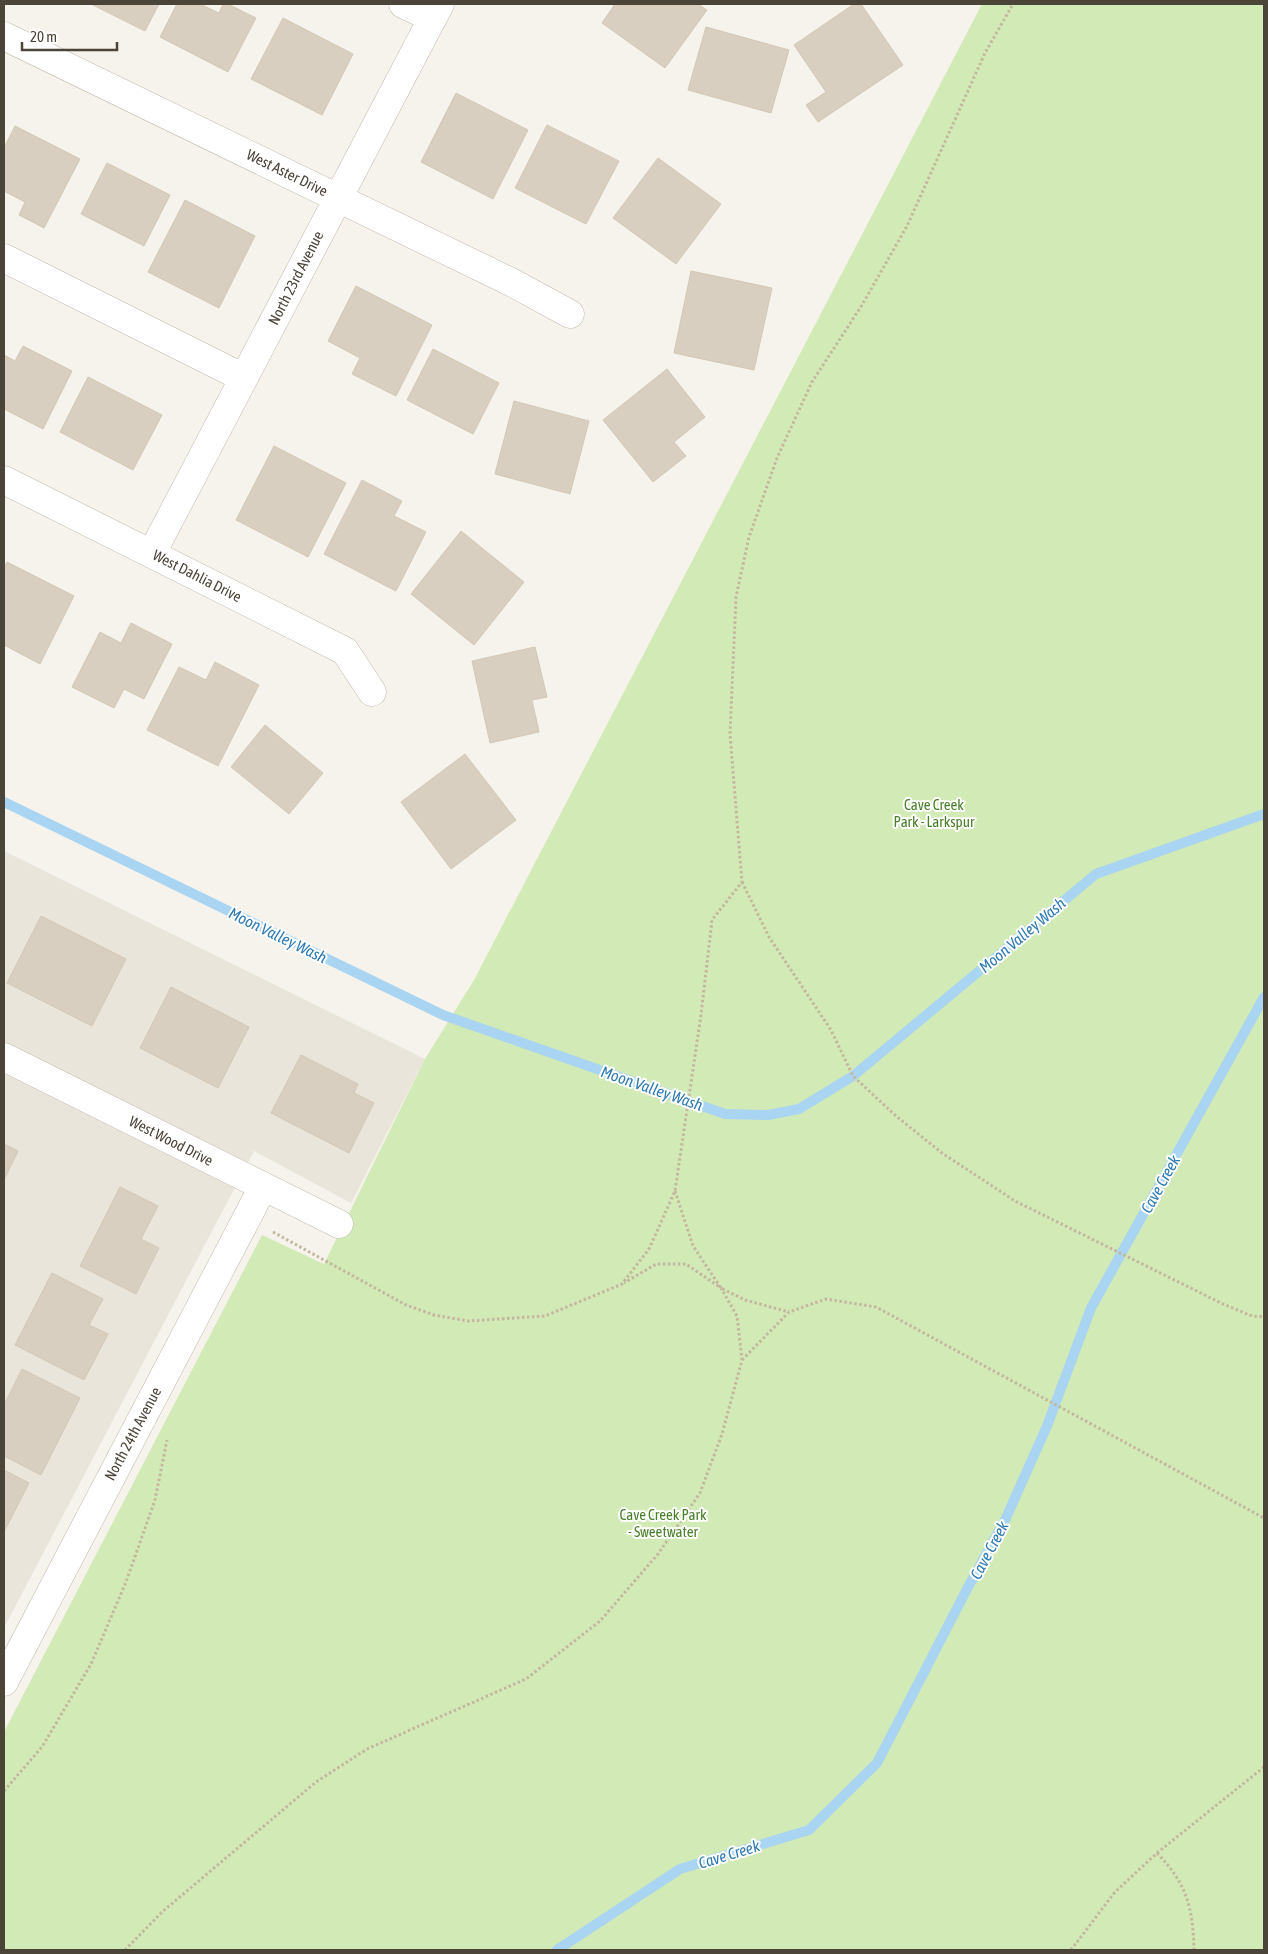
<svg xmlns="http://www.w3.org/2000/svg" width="1268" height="1954" font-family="'Asap Condensed',sans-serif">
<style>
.residential{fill:#eae5da}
.green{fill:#d2eab5}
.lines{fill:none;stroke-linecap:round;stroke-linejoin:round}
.stream{stroke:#a9d4f2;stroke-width:10}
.building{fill:#d8cfc1;stroke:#d3c7b4}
.minor-casing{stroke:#c2bbae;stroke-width:29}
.path{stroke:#c4b79f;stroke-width:3;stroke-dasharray:2.5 2.5;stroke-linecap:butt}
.minor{stroke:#fff;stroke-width:28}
.labels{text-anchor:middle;stroke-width:4;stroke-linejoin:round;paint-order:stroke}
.street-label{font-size:15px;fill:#4b4439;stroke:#fff}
.park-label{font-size:15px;fill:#4a7f2a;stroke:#fff}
.water-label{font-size:16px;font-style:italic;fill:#2e7ab2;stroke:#fff}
</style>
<rect width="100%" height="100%" fill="#f6f3ec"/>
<path class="residential" d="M4,851L425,1059L351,1203L254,1151L4,1628Z"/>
<path class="green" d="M982,4H1264V1950H4V1732L262,1235L324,1264L425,1059L474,980Z"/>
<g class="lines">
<path class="stream" d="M4,802L443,1015L725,1114L768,1115L799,1109L853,1076L1096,874L1264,814
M557,1950L680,1869L809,1830L877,1763L967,1589L1006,1518L1047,1426L1091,1308L1264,997"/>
</g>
<path class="building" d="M91,4H159L145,31Z
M177,4H200L219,13L223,4H228L256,18L228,72L160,37Z
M615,4H698L707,10L665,68L602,23Z
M854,4H861L903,65L818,122L806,105L826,92L794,45Z
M283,18L353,54L322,115L251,79Z
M706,27L789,50L771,113L688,90Z
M456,93L528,130L493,199L421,162Z
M547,125L619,161L586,224L515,188Z
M15,126L80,159L44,228L19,215L25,202L4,191V148Z
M658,158L721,204L676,264L613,218Z
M107,163L170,195L144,246L81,214Z
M185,200L255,236L219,308L148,272Z
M691,271L772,288L754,370L674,353Z
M356,286L432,325L396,396L352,374L360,358L328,341Z
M23,346L72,371L43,429L4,409V355L15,361Z
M433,349L499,383L473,434L407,400Z
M667,369L705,417L674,442L686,456L653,482L603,420Z
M88,377L162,415L133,470L60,432Z
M514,401L589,421L570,494L495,474Z
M274,446L346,483L308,557L236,520Z
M362,480L402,501L394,516L426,532L396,591L324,554Z
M461,531L524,582L474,645L411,594Z
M7,562L74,596L40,664L4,645V568Z
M131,623L172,644L144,699L124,689L114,708L72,687L100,632L121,643Z
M535,647L547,697L532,700L539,732L490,743L472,661Z
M215,662L259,685L218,766L147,730L179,667L206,680Z
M265,725L323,773L289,814L231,767Z
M465,754L516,820L451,869L401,802Z
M41,916L126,959L92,1026L7,983Z
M171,987L249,1027L218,1088L140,1048Z
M301,1055L358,1084L354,1093L374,1103L349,1153L271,1113Z
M4,1144L18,1151L4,1180Z
M120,1187L158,1206L141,1239L159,1248L136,1294L80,1266Z
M52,1273L103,1299L89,1325L108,1334L84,1380L15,1345Z
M22,1369L80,1398L41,1475L4,1456V1405Z
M4,1470L29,1483L4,1532Z"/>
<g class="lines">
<defs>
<path id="minor" d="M403,4L433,18
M4,36L513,283L570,314
M4,258L244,378
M4,480L345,651L372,692
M152,553L440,4
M4,1057L339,1224
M4,1682L263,1187"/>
</defs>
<use href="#minor" class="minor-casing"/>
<path class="path" d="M742,882L769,937L831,1030L853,1076L896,1116L942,1153L1015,1201L1223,1304L1252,1316L1264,1317
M675,1191L693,1246L721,1288L745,1300L789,1312
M273,1232L406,1305L434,1315L468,1321L545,1316L622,1284L649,1249L675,1191L701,1015L712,920L742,882L730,734L736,597L749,537L777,458L812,382L862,305L907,226L985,53L1013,4
M742,1360L789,1312L826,1299L876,1307L1264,1518
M4,1791L42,1747L91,1664L126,1582L155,1500L167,1440
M1157,1853C1187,1884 1193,1908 1194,1950
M125,1950L162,1912L316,1782L367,1749L526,1679L600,1621L658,1554L700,1493L722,1434L742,1360L737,1316L721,1288L686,1264H656L624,1283
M1071,1950L1115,1892L1157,1853L1264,1767"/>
<use href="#minor" class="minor"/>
</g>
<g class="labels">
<g class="street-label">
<text transform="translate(287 173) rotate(26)" y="5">West Aster Drive</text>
<text transform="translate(296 278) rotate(-63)" y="5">North 23rd Avenue</text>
<text transform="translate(197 576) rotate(27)" y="5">West Dahlia Drive</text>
<text transform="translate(171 1141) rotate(27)" y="5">West Wood Drive</text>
<text transform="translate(133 1434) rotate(-62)" y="5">North 24th Avenue</text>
</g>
<g class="park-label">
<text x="934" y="810">Cave Creek<tspan x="934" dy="17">Park - Larkspur</tspan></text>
<text x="663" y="1520">Cave Creek Park<tspan x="663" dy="17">- Sweetwater</tspan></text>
</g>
<g class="water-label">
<text transform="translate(278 935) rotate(26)" y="6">Moon Valley Wash</text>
<text transform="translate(1022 935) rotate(-40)" y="6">Moon Valley Wash</text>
<text transform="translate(652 1088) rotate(19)" y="6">Moon Valley Wash</text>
<text transform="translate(1160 1184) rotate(-61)" y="6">Cave Creek</text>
<text transform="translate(989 1550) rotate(-62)" y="6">Cave Creek</text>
<text transform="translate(729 1854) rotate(-17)" y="6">Cave Creek</text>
</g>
</g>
<rect width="1268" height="1954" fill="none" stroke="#4b4439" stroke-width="10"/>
<path d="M22 42v8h95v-8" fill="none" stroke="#4b4439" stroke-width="2.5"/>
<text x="30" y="42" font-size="15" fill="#4b4439" stroke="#ffffff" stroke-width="4" paint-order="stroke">20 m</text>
</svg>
